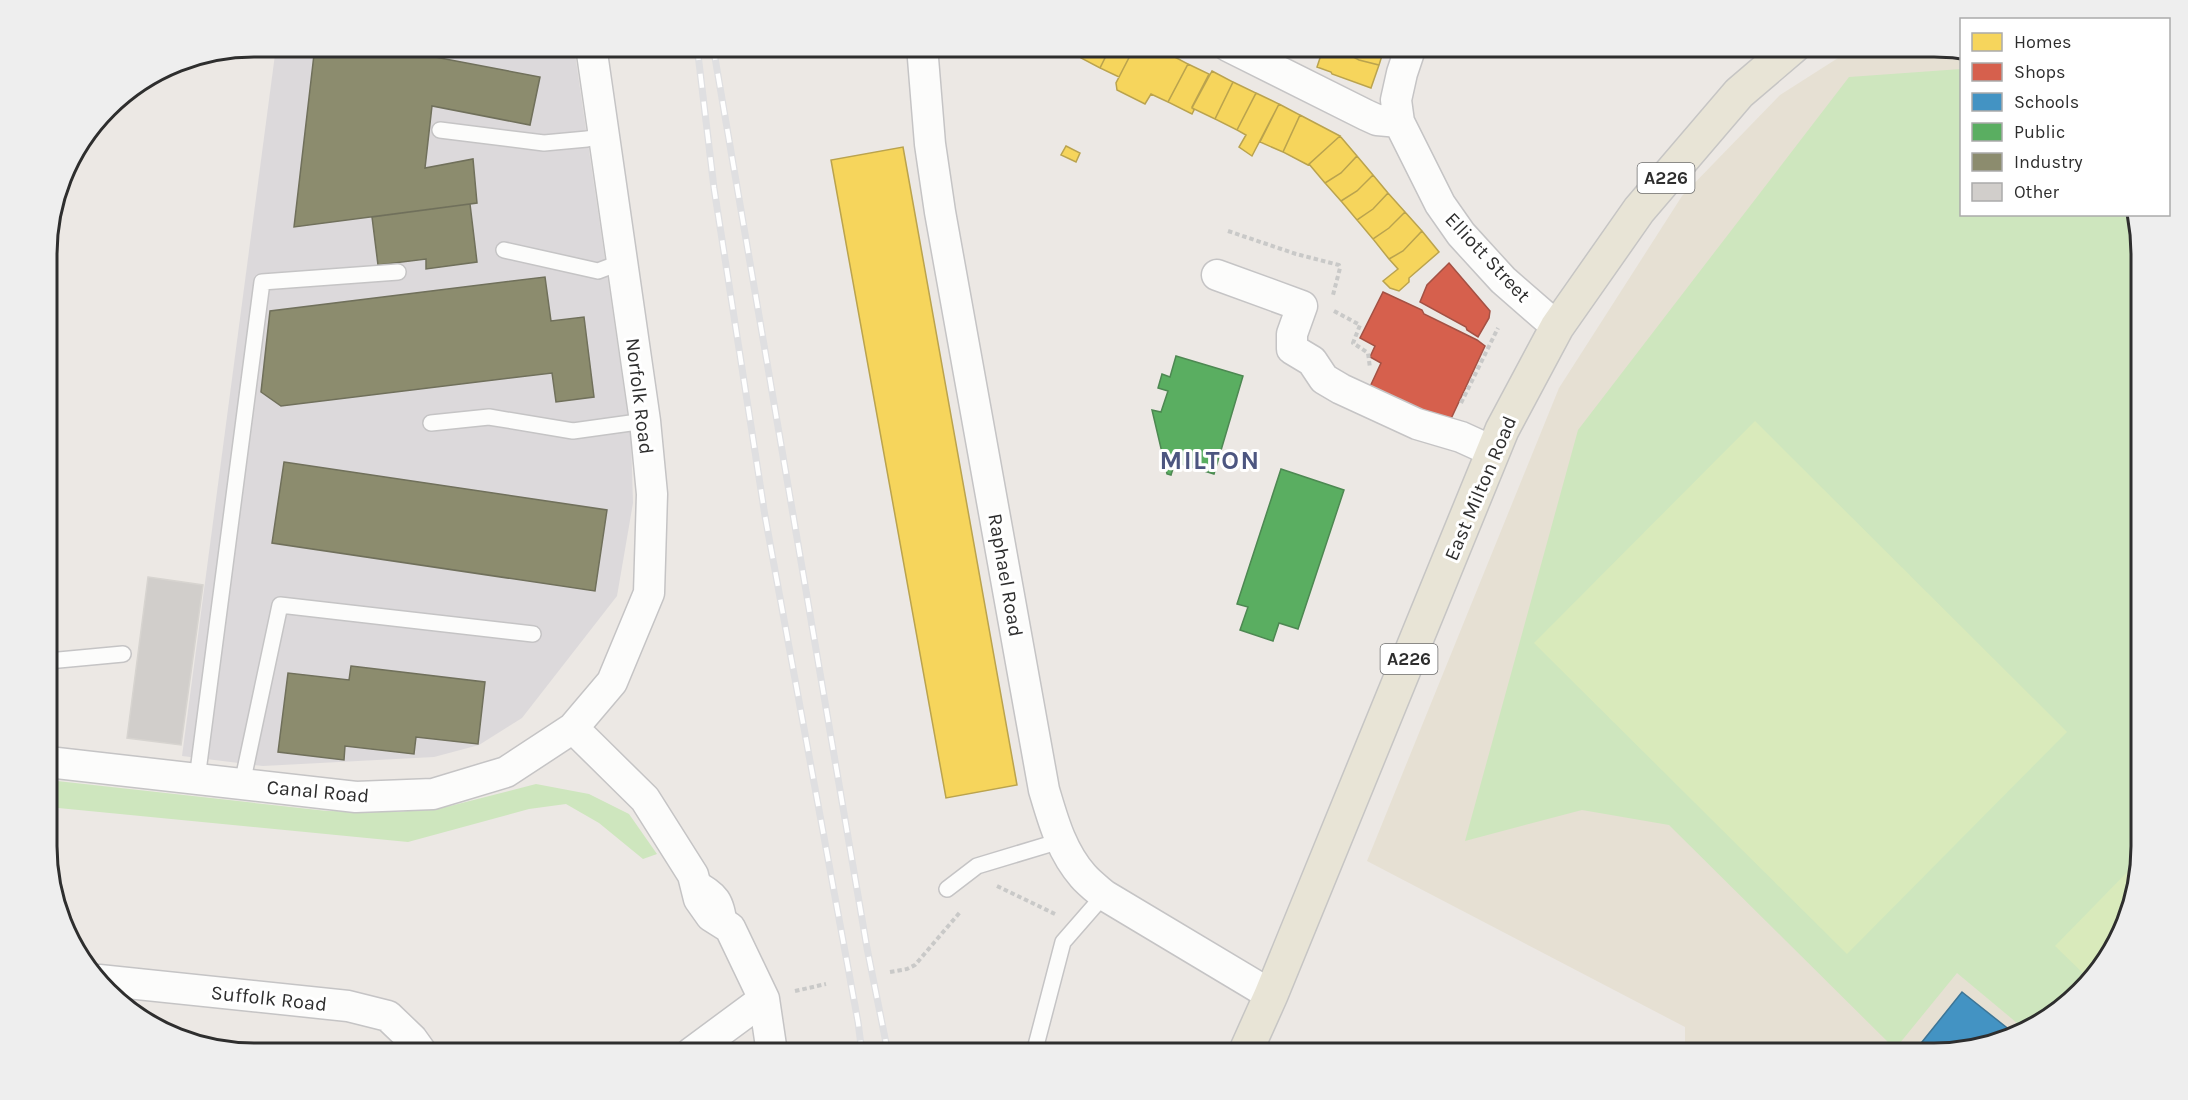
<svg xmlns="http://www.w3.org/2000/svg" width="2188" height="1100" font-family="Karla,sans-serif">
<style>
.industrial{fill:#dcd9db}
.education{fill:#e6e0d3}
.green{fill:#cee6be}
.pitch{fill:#d9eabb}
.homes{fill:#f6d55c;stroke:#baa34e;stroke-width:1.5}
.shops{fill:#d6604d;stroke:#a45144;stroke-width:1.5}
.schools{fill:#4393c3;stroke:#3d7596;stroke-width:1.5}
.public{fill:#5aae61;stroke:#4d8852;stroke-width:1.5}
.industry{fill:#8c8c6e;stroke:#70705b;stroke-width:1.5}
.building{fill:#d1cecb;stroke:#d7d4d0;stroke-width:1.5}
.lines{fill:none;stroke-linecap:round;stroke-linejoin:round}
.lane-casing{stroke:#c5c4c5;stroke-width:18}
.street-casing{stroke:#c5c4c5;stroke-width:33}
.primary-casing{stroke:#c6c5c4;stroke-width:36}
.path{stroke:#c9c9c8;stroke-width:4;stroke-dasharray:4.5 3;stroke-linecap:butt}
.lane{stroke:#fcfcfb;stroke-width:15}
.street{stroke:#fcfcfb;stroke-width:30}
.primary{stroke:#e8e4d6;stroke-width:33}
.rail-casing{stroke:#dfdfe1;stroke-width:7}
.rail{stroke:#fff;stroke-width:4.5;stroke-dasharray:14;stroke-linecap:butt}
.labels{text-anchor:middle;stroke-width:6;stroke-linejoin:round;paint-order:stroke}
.shield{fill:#fff;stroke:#6d6d6d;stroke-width:1.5}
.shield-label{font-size:18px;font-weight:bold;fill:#2e2e2e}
.street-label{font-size:20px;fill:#2e2e2e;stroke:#fff}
.district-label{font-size:26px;font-weight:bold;letter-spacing:1.5px;fill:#4d5680;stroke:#fff}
.rim{fill:none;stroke:#2e2e2e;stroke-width:3}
</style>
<rect width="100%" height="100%" fill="#ece8e4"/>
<path class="industrial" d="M276,47H574L631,438L633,503L617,596L522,718L479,745L434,757L263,766L182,756Z"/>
<path class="education" d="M1860,47H1934L1961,53L1962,214L2135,215L2140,227L2141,846L2120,937L2049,1019L1947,1053H1685V1027L1367,861L1559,388L1682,196L1780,95L1849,51Z"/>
<path class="green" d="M1961,69L1962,214L2135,215L2140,227L2141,846L2120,937L2049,1019L2023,1028L1957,973L1895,1049L1669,825L1582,810L1465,841L1578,430L1849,77Z
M48,780L327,811L398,812L450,806L536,784L589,794L629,814L657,854L643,859L599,823L566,804L529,809L408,842L48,807Z"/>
<path class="pitch" d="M1755,421L2067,732L1847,954L1534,643Z
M2138,861L2120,937L2086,976L2055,946Z"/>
<path class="homes" d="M1086,46H1111L1100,68L1081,58Z
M1111,46H1135L1119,77L1100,68Z
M1135,46H1154L1188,64L1168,102L1151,94L1145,104L1117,90L1116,83Z
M1339,46H1385L1379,65L1359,60L1340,50L1341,47Z
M1323,49L1338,55L1340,50L1359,60L1379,65L1371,88L1332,74L1331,72L1317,67Z
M1188,64L1209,74L1192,107L1194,110L1192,114L1168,102Z
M1212,71L1233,82L1215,119L1192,108Z
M1233,82L1256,93L1237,130L1215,119Z
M1256,93L1279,104L1252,156L1239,147L1246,135L1237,130Z
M1279,104L1300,115L1283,152L1260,142Z
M1300,115L1340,136L1308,165L1283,152Z
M1340,136L1357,156L1341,173L1325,183L1309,164Z
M1066,146L1080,153L1076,162L1061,155Z
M903,147L1017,785L946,798L831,160Z
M1357,156L1373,175L1357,191L1341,201L1325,183L1341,173Z
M1373,175L1388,193L1373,209L1357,220L1341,201L1357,191Z
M1388,193L1405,212L1389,228L1373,239L1357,220L1373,209Z
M1405,212L1422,231L1403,251L1389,259L1373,239L1389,228Z
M1422,231L1439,252L1409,278V282L1399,291L1390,288L1383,281L1398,269L1389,259L1403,251Z"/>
<path class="shops" d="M1449,263L1490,311L1489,318L1478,337L1467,330L1466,327L1420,302L1427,285Z
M1383,292L1422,310L1424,314L1477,340L1485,346L1449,423L1368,391L1381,363L1370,357L1375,346L1360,338Z"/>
<path class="schools" d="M1962,992L2011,1031L1947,1053H1925L1918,1047Z"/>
<path class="public" d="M1176,356L1243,376L1214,474L1175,462L1171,475L1167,474L1152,410L1161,412L1168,391L1158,388L1162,374L1170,377Z
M1281,469L1344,490L1298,629L1279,623L1273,641L1240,630L1248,607L1237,604Z"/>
<path class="industry" d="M315,46H377L540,77L530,125L432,106L425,168L473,159L477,203L294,227Z
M470,204L477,262L426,269V259L378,265L372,217Z
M545,277L551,321L584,317L594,397L556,402L552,373L281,406L261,392L270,311Z
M284,462L607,510L595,591L272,543Z
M351,666L485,682L478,744L416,737L414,754L345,746L344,760L278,752L288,673L349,680Z"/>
<path class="building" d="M148,577L203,585L181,745L127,738Z"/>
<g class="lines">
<defs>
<path id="lane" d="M440,130L544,143L587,139L604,135
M504,250L598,271L622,262
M431,423L489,417L573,431L645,421
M48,661L123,654
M197,779L262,282L398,272
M242,784L280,605L533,634
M693,875C722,893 725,894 730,928
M947,889L977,866L1060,841
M1034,1053L1063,942L1104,895"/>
<path id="street" d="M922,46L930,144L940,212L1044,790C1053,820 1061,851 1083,876C1089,883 1097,889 1104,895L1271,995
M1228,46L1366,115L1377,120L1399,122
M1411,46L1402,73L1396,100L1399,122L1440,204L1461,234L1503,280L1557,327
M1217,275L1302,306L1292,334V349L1312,361L1324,379L1341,389L1417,424L1461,437L1494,452
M573,728L645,799L693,875L699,899L711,916L730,928L764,999L772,1053
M48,762L356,797L433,794L506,772L573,728L612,682L649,593L652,494L645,421L591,46
M99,980L348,1006L388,1016L412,1039L422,1053
M691,1053L764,999"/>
<path id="primary" d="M1245,1053L1271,995L1502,430L1557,327L1639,210L1739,93L1794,46"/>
</defs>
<use href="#lane" class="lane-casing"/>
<use href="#street" class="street-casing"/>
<use href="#primary" class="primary-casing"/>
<path class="path" d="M1228,231L1296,254L1339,265L1340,268L1333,295
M1334,311L1360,325L1353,343L1368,353L1370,368
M1461,403L1498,328
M997,886L1055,914
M890,972L907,969L915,965L961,911
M795,991L826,984"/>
<use href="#lane" class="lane"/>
<use href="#street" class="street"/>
<use href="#primary" class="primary"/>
<defs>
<path id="rail" d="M697,46L714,188L765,516L858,1022L862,1053
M713,46L867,948L888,1053"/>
</defs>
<use href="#rail" class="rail-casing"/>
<use href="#rail" class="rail"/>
</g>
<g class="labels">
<g class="shield">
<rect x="1637.5" y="163" width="57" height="30" rx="4.5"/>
<rect x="1380.5" y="644" width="57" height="30" rx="4.5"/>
</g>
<g class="shield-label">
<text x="1666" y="184">A226</text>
<text x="1409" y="665">A226</text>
</g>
<g class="street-label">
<text transform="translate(1488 257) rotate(47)" y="7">Elliott Street</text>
<text transform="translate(640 396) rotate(83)" y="7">Norfolk Road</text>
<text transform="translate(1480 488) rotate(-67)" y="7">East Milton Road</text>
<text transform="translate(1006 575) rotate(80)" y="7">Raphael Road</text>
<text transform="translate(318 791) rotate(5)" y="7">Canal Road</text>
<text transform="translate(269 998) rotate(6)" y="7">Suffolk Road</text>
</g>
<g class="district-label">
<text x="1210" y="469">MILTON</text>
</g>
</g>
<path d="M0 0H2188V1100H0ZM254 57H1934A197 197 0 0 1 2131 254V846A197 197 0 0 1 1934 1043H254A197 197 0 0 1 57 846V254A197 197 0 0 1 254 57Z" fill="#eee" fill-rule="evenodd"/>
<path class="rim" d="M254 57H1934A197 197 0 0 1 2131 254V846A197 197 0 0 1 1934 1043H254A197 197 0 0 1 57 846V254A197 197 0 0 1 254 57Z"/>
<rect x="1960" y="18" width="210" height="198" fill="#ffffff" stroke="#ababab" stroke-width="1.5"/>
<rect x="1972" y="33" width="30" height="18" fill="#f6d55c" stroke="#ababab" stroke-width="1.5"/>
<text x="2014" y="48" font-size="18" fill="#2e2e2e">Homes</text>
<rect x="1972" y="63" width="30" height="18" fill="#d6604d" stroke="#ababab" stroke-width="1.5"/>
<text x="2014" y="78" font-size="18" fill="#2e2e2e">Shops</text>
<rect x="1972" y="93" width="30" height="18" fill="#4393c3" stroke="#ababab" stroke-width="1.5"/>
<text x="2014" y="108" font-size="18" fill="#2e2e2e">Schools</text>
<rect x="1972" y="123" width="30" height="18" fill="#5aae61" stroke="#ababab" stroke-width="1.5"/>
<text x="2014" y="138" font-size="18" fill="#2e2e2e">Public</text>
<rect x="1972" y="153" width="30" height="18" fill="#8c8c6e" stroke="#ababab" stroke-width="1.5"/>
<text x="2014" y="168" font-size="18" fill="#2e2e2e">Industry</text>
<rect x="1972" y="183" width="30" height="18" fill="#d1cecb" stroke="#ababab" stroke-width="1.5"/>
<text x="2014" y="198" font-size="18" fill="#2e2e2e">Other</text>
</svg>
